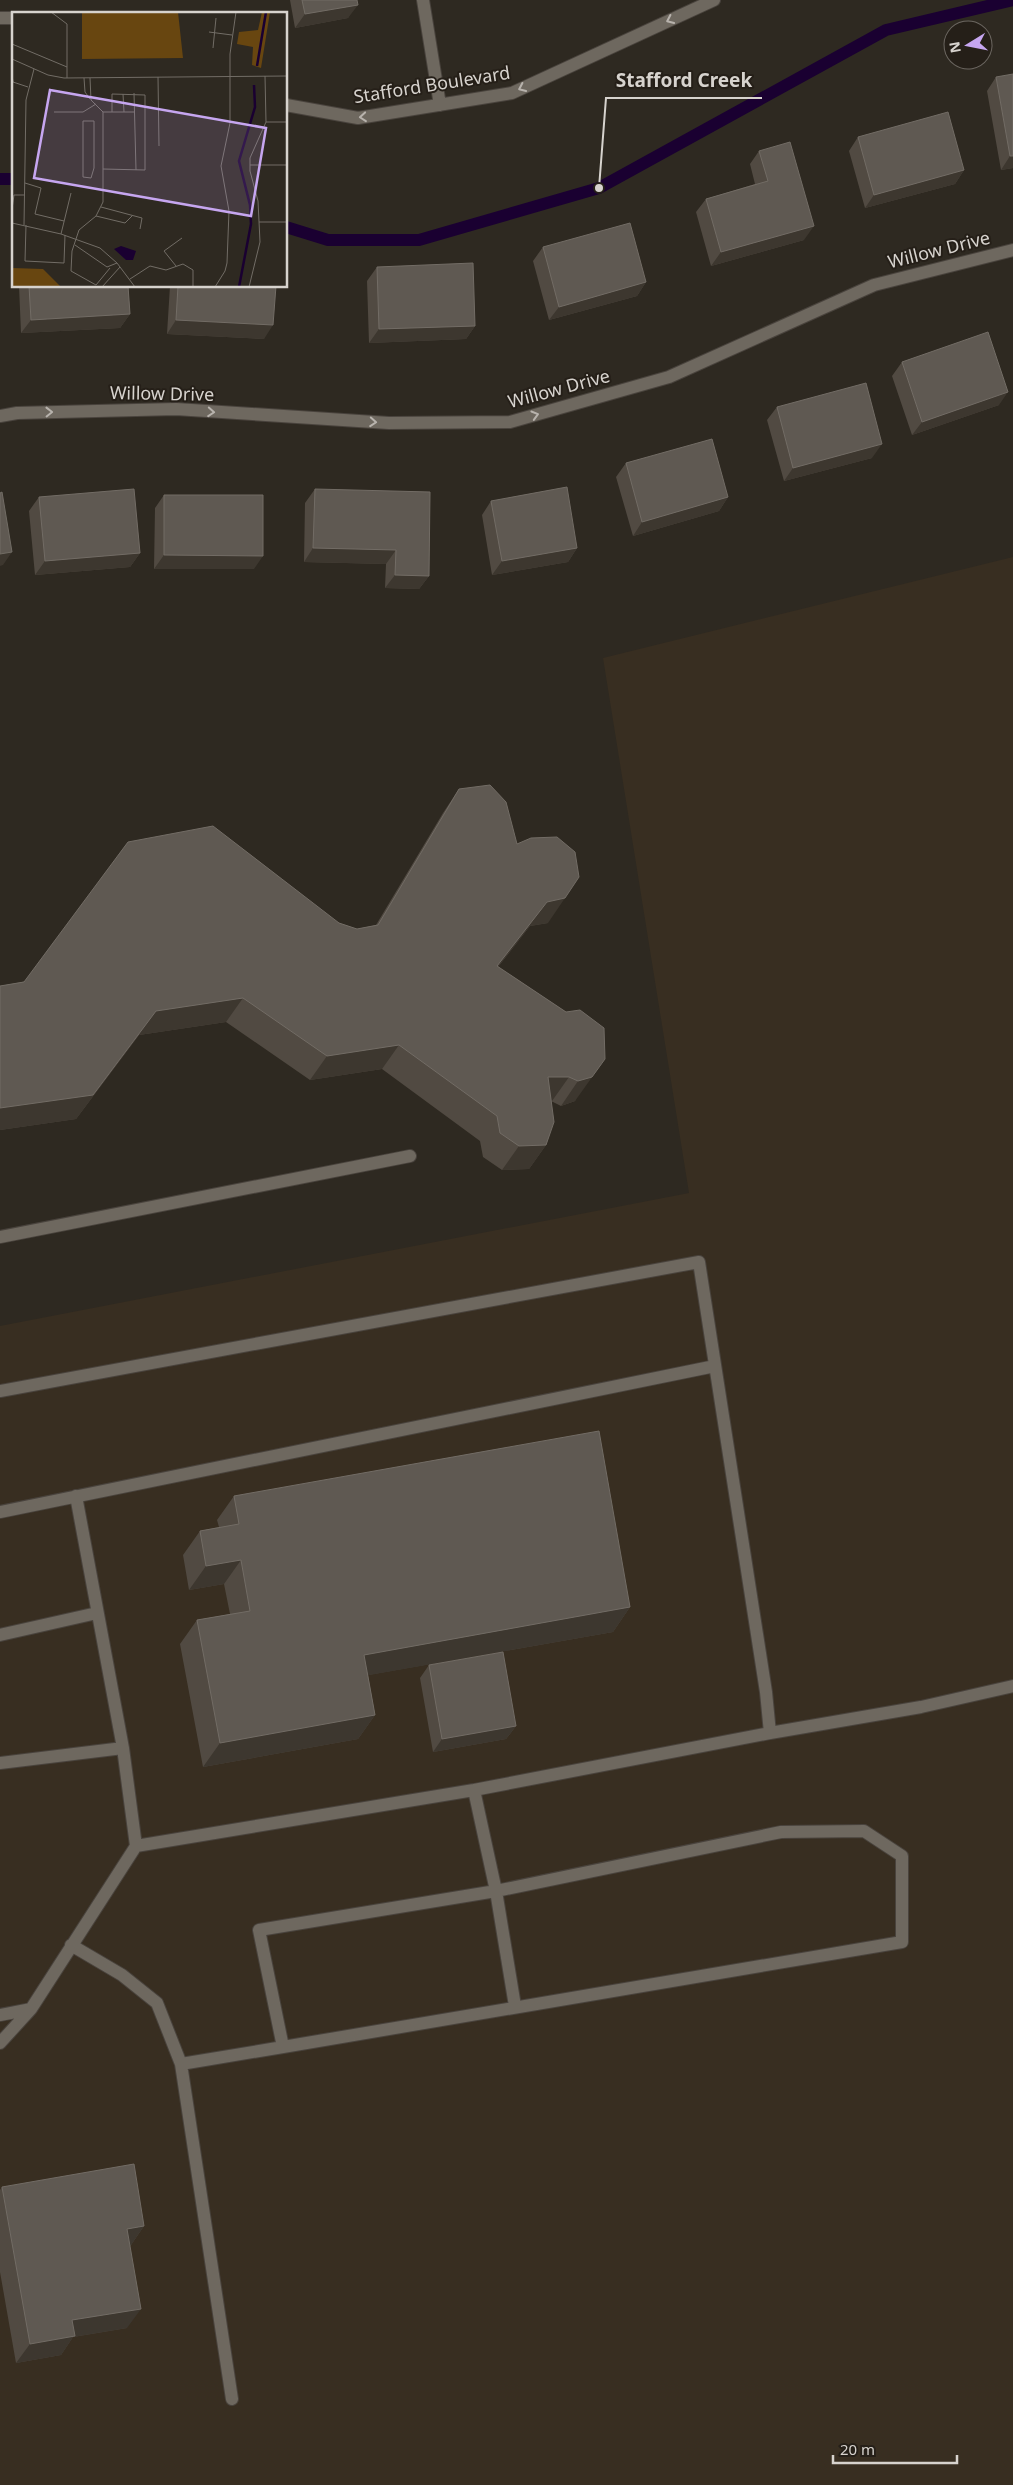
<svg xmlns="http://www.w3.org/2000/svg" width="1013" height="2485" font-family="'Noto Sans',sans-serif">
<style>
.built{fill:#382e21}
.lines{fill:none;stroke-linecap:round;stroke-linejoin:round}
.stream{stroke:#1a0031;stroke-width:12}
.lane-casing{stroke:#49433d;stroke-width:14}
.street-casing{stroke:#49433d;stroke-width:14}
.lane{stroke:#6e685f;stroke-width:12}
.street{stroke:#6e685f;stroke-width:12}
.wall{fill:#514a42}
.shaded-wall{fill:#3d372f}
.building{fill:#5f5952;stroke:#726c65}
.oneway{stroke:#b8b3ad}
.labels{text-anchor:middle;stroke-width:4;stroke-linejoin:round;paint-order:stroke}
.street-label{font-size:18px;fill:#d7d3ce;stroke:#251f18}
.inset-river{fill:none;stroke:#1a0031;stroke-width:2.5}
.inset-road{fill:none;stroke:#726d66;stroke-width:1}
.view{fill:#c6a6f0;fill-opacity:0.15;stroke:#c6a6f0;stroke-width:2.5}
.inset-edge{fill:none;stroke:#d7d3ce;stroke-width:2.5}
.leader{fill:none;stroke:#d7d3ce;stroke-width:2}
.callout-dot{fill:#d7d3ce;stroke:#251f18;stroke-width:2}
.callout-label{font-size:19px;text-anchor:middle;font-weight:bold;fill:#d7d3ce;stroke:#251f18;stroke-width:4;stroke-linejoin:round;paint-order:stroke}
</style>
<rect width="100%" height="100%" fill="#2e2921"/>
<path class="built" d="M1013,557V2485H0V1326L689,1193L603,658Z"/>
<g class="lines">
<path class="stream" d="M0,179H14
M286,227L328,240H419L599,188L886,30L1013,0"/>
<defs>
<path id="lane" d="M0,1237L410,1156
M0,1391L699,1262L766,1692L770,1733L474,1790L136,1846L123,1748L76,1496
M0,1512L715,1366
M0,1635L97,1613
M770,1733L921,1707L1013,1686
M0,1763L123,1748
M474,1790L496,1891L515,2006
M864,1831L902,1856V1942L283,2047L259,1930L496,1891L781,1832Z
M71,1945L122,1975L157,2003L181,2064L232,2399
M0,2015L31,2009L136,1846
M0,2043L31,2009
M181,2064L283,2047"/>
<path id="street" d="M423,0L440,105
M0,18H14
M286,105L358,118L512,93L714,0
M0,416L17,413L176,409L389,423L510,422L669,377L874,285L1013,250"/>
</defs>
<use href="#lane" class="lane-casing"/>
<use href="#street" class="street-casing"/>
<use href="#lane" class="lane"/>
<use href="#street" class="street"/>
</g>
<path class="wall" d="M290,0H357L348,18L295,28Z
M996,77L1013,168L1001,170L987,91Z
M858,137L964,170L955,184L865,208L849,151Z
M759,151L804,240L711,266L696,212L706,199L755,184L750,164Z
M543,247L646,282L637,296L549,320L533,261Z
M377,267L475,326L466,339L369,343L367,281Z
M19,286H128L130,314L120,328L21,333Z
M170,286H276L264,339L167,334Z
M902,362L999,405L912,435L892,376Z
M777,407L872,458L784,481L767,420Z
M626,463L728,497L719,511L633,536L616,477Z
M315,489L429,576L419,589L385,588L386,564L304,562L305,503Z
M164,495L254,569H154L155,508Z
M39,497L140,553L130,567L35,575L29,511Z
M491,501L577,548L568,562L492,575L482,515Z
M459,789L517,844L548,923L530,926L498,967L566,1012L604,1028L575,1101L561,1106L551,1101L546,1145L529,1169L502,1170L483,1157L480,1141L382,1069L310,1080L226,1022L139,1035L76,1119L0,1130V986L339,923L357,929L376,925L443,813Z
M234,1496L630,1607L613,1632L368,1675L375,1715L358,1739L203,1767L180,1644L197,1620L230,1614L224,1584L189,1590L183,1555L200,1531L219,1527L217,1520Z
M429,1665L516,1726L506,1739L433,1752L420,1678Z
M2,2187L144,2226L131,2245L130,2246L127,2328L73,2337L61,2355L16,2363L0,2272V2190Z"/>
<path class="shaded-wall" d="M358,5L348,18L295,28L305,14Z
M1010,156H1013V168L1001,170Z
M964,170L955,184L865,208L874,195Z
M814,226L804,240L711,266L721,252Z
M646,282L637,296L549,320L559,307Z
M130,314L120,328L21,333L31,320Z
M176,320L273,325L264,339L167,334Z
M475,326L466,339L369,343L379,329Z
M1008,392L999,405L912,435L922,422Z
M882,444L872,458L784,481L793,468Z
M728,497L719,511L633,536L642,522Z
M313,548L396,550L386,564L304,562Z
M577,548L568,562L492,575L502,561Z
M12,552L3,565L0,566V554Z
M140,553L130,567L35,575L45,561Z
M164,555L263,556L254,569H154Z
M395,575L429,576L419,589L385,588Z
M565,898L548,923L530,926L480,990L497,966L547,902Z
M243,998L226,1022L139,1035L76,1119L0,1130V1108L156,1011Z
M399,1045L382,1069L310,1080L327,1056Z
M605,1059L575,1101L561,1106L578,1081Z
M548,1077H569L552,1101H531Z
M546,1145L529,1169L502,1170L519,1146Z
M241,1560L224,1584L189,1590L206,1566Z
M630,1607L613,1632L347,1679L364,1655Z
M375,1715L358,1739L203,1767L220,1743Z
M516,1726L506,1739L433,1752L442,1739Z
M144,2226L131,2245L113,2249L127,2229Z
M141,2309L127,2328L73,2337L61,2355L16,2363L30,2344L72,2320Z"/>
<path class="building" d="M302,0H357L358,5L305,14Z
M1013,74V156H1010L996,77Z
M948,112L964,170L874,195L858,137Z
M790,142L814,226L721,252L706,199L768,181L759,151Z
M630,223L646,282L559,307L543,247Z
M473,263L475,326L379,329L377,267Z
M29,286H128L130,314L31,320Z
M178,286H276L273,325L176,320Z
M988,332L1008,392L922,422L902,362Z
M866,383L882,444L793,468L777,407Z
M712,439L728,497L642,522L626,463Z
M567,487L577,548L502,561L491,501Z
M134,489L140,553L45,561L39,497Z
M315,489L430,492L429,576L395,575L396,550L313,548Z
M2,492L12,552L0,554V493Z
M164,495H263V556L164,555Z
M490,785L506,802L517,844L531,838L557,837L575,852L579,877L565,898L547,902L497,966L566,1012L580,1010L604,1028L605,1059L592,1077L578,1081L569,1077H548L554,1122L546,1145L519,1146L500,1133L497,1116L399,1045L327,1056L243,998L156,1011L93,1095L0,1108V986L24,982L128,842L213,826L339,923L357,929L378,925L459,789Z
M599,1431L630,1607L364,1655L375,1715L220,1743L197,1620L250,1611L241,1560L206,1566L200,1531L239,1524L234,1496Z
M503,1652L516,1726L442,1739L429,1665Z
M134,2164L144,2226L127,2229L141,2309L72,2320L75,2336L30,2344L2,2187Z"/>
<defs><path id="oneway-chevron" d="M-2-3.5L2.5 0L-2 3.5" fill="none" stroke-width="1.6" stroke-linecap="round" stroke-linejoin="round" transform="scale(1.25)"/></defs>
<g class="oneway">
<use href="#oneway-chevron" transform="translate(670 20) rotate(155)"/>
<use href="#oneway-chevron" transform="translate(522 88) rotate(155)"/>
<use href="#oneway-chevron" transform="translate(363 117) rotate(175)"/>
<use href="#oneway-chevron" transform="translate(49 412) rotate(-1)"/>
<use href="#oneway-chevron" transform="translate(211 412) rotate(4)"/>
<use href="#oneway-chevron" transform="translate(535 415) rotate(-16)"/>
<use href="#oneway-chevron" transform="translate(373 422) rotate(4)"/>
</g>
<g class="labels">
<g class="street-label">
<text transform="translate(432 85) rotate(-9)" y="6">Stafford Boulevard</text>
<text transform="translate(939 250) rotate(-14)" y="6">Willow Drive</text>
<text transform="translate(559 389) rotate(-15)" y="6">Willow Drive</text>
<text transform="translate(162 394) rotate(1)" y="6">Willow Drive</text>
</g>
</g>
<g transform="translate(12 12)">
<rect width="275" height="275" fill="#2e2921"/>
<path d="M70,0H166L171,46L70,47ZM250,0H258L249,56L240,53L241,35L225,32L227,20L246,18ZM0,256L31,257L49,275H0Z" fill="#684610"/>
<path d="M109,234L124,239L121,248H114L102,237Z" fill="#1a0031"/>
<path class="inset-river" d="M245,54L254,0M227,275L239,212L238,193L227,149L243,95L242,73"/>
<path class="inset-road" d="M39,0L55,12V66M197,20L220,23M0,32L55,55M201,36L204,6M0,47L36,63L52,66L275,64M0,63L1,70L16,75M146,65L147,134M72,66L73,80L78,87M78,66L79,88L91,100M122,81L124,158M111,82L112,100M42,100H71L84,92M100,100V82L133,83V158L91,157V100H123M71,109H82V156L79,166L71,165ZM254,110H275M238,153H275M91,157V190L84,204L67,218L60,239L59,259L84,273L98,256M13,171L29,176L23,202L52,209M89,195L130,206L128,217M0,197L2,183H13M84,204L113,211L121,203M247,210H275M0,211L49,222L88,236L105,251L123,275M12,213L14,88L22,57M14,213L13,249L52,251L53,223M49,222L59,181M63,233L95,255L105,251M164,254L152,239L170,226M118,267L138,254L154,258L171,252L181,258V275M90,275L108,255M203,275L213,259L215,251L217,199L209,154L218,111V42L224,0M237,275L248,230L246,189L238,159V146L254,110L253,64"/>
<path class="view" d="M38,78L254,116L239,204L22,166Z"/>
<rect width="275" height="275" class="inset-edge"/>
</g>
<path class="leader" d="M599 188L606 98H762"/>
<circle class="callout-dot" cx="599" cy="188" r="5"/>
<g class="callout-label">
<text x="684" y="87">Stafford Creek</text>
</g>
<g transform="translate(968 45) rotate(260)"><circle r="24" fill="#251f18" stroke="#6c6761"/>
<path d="M0-4L9 19L0 12L-9 19Z" fill="#c6a6f0"/>
<text y="-8" font-size="14" font-weight="bold" text-anchor="middle" fill="#d7d3ce">N</text>
</g>
<path d="M833 2455v8h124v-8" fill="none" stroke="#d7d3ce" stroke-width="2.5"/>
<text x="840" y="2455" font-size="15" fill="#d7d3ce" stroke="#251f18" stroke-width="4" paint-order="stroke">20 m</text>
</svg>
